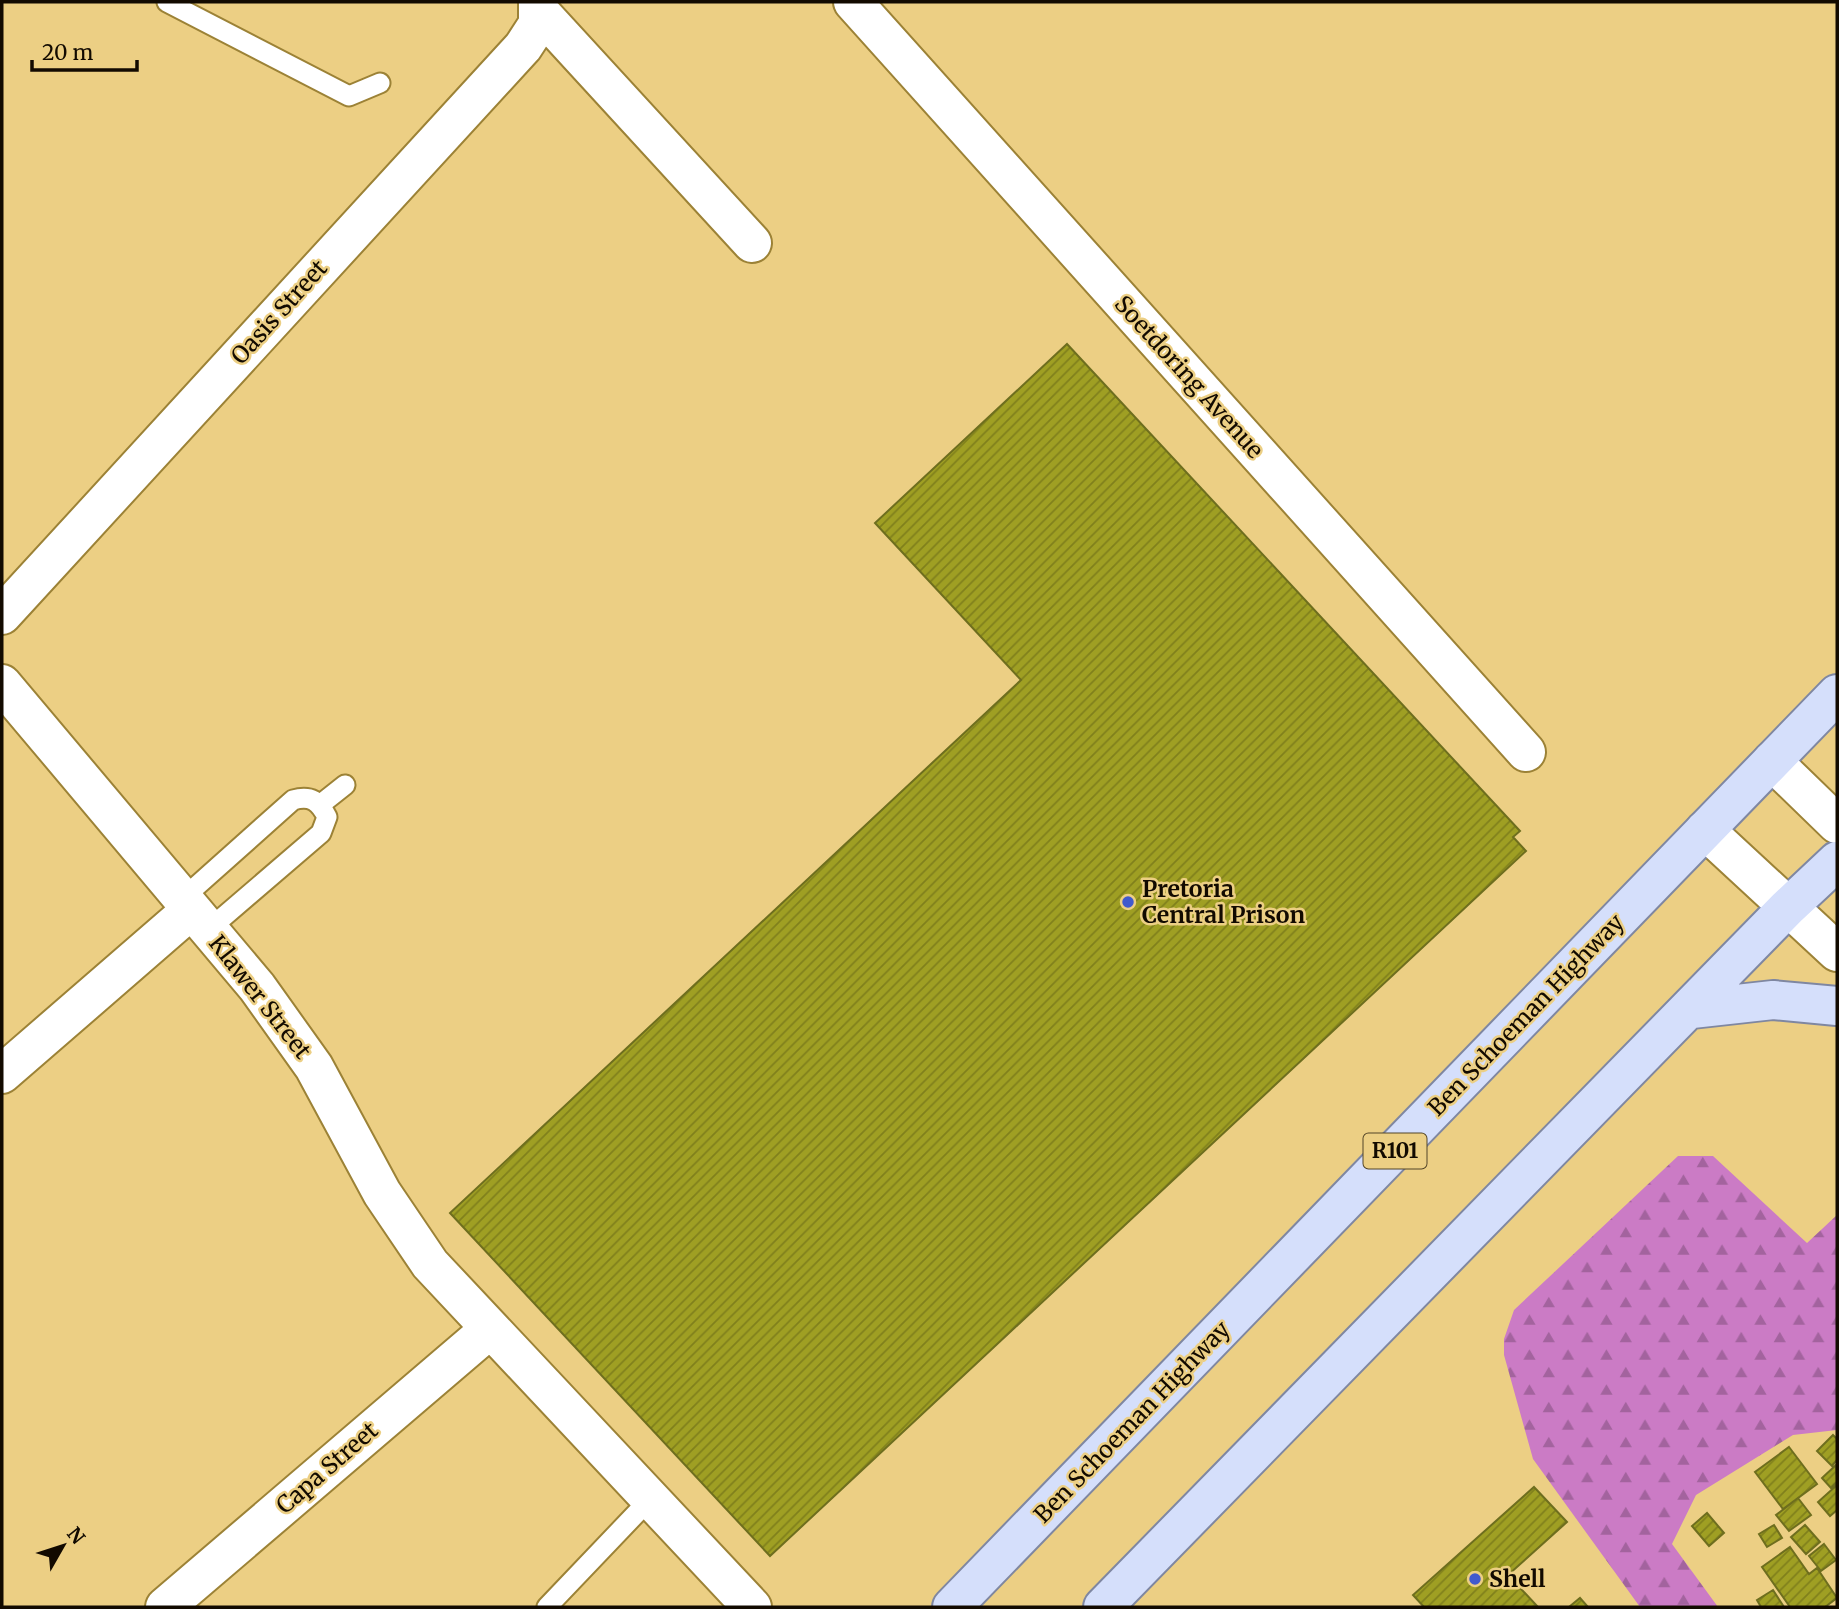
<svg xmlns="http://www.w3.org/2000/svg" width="1839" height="1609" font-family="Merriweather,serif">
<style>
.forest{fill:url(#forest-firs)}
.building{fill:url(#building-hatch);stroke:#6e6e1e;stroke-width:2}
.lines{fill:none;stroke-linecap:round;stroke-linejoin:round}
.lane-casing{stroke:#9c8236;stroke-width:23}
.street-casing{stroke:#9c8236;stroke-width:42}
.primary-casing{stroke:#7f87a1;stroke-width:42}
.lane{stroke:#fff;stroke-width:19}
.street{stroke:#fff;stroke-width:38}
.primary{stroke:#d5dffb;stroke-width:38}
.poi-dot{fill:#415acd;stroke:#eccf84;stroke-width:2.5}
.labels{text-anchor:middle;stroke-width:5;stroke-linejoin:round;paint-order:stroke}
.shield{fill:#eccf84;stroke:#534528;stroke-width:2}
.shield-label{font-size:21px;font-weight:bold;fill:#120a00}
.street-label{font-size:23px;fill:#120a00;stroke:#eccf84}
.poi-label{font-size:23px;font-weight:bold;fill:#120a00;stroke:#eccf84;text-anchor:start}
</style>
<defs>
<pattern id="forest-firs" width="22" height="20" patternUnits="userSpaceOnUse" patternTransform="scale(1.75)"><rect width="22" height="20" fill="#cb7bc5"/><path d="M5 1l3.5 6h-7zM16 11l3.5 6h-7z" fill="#a3639e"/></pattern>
<pattern id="building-hatch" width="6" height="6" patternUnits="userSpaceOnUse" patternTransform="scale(1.75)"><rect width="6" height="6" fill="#9f9f23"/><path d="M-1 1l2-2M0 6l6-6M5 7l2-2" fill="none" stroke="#80801c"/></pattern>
</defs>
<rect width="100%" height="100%" fill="#eccf84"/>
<path class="forest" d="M1678,1156H1713L1807,1243L1837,1215V1430L1793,1435L1696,1495L1672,1544L1718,1607H1640L1533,1459L1504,1355V1339L1514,1310Z"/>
<path class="building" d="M1067,344L1520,831L1513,837L1526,851L770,1556L450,1213L1021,680L875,523Z
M1833,1435L1837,1439V1460L1832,1466L1817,1451Z
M1789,1447L1817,1484L1783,1509L1755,1472Z
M1836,1465L1837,1482L1831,1488L1822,1478Z
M1837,1485V1510L1830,1516L1818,1502Z
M1534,1487L1567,1522L1508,1575L1538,1607H1424L1413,1595Z
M1798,1498L1811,1515L1789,1531L1776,1515Z
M1707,1513L1724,1533L1709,1546L1692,1526Z
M1774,1525L1782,1538L1767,1547L1759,1534Z
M1805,1525L1820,1542L1806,1554L1791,1537Z
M1824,1544L1836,1560L1821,1571L1809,1556Z
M1790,1547L1809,1574L1817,1568L1837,1598L1825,1607H1790L1762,1567Z
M1773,1590L1784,1607H1761L1757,1600Z
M1580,1598L1588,1607H1569Z"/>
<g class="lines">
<defs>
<path id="lane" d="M167,2L349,96L380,83
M321,804L345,785
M182,899L293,800C311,795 319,801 327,817L321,833L208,930
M547,1607L650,1499"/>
<path id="street" d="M853,2L1526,752
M540,12L752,243
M2,615L523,47L538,24V2
M2,684L257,987L314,1067L382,1193L430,1264L752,1607
M1772,761L1837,824
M1705,830L1837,952
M2,1074L191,910
M165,1607L490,1329"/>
<path id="primary" d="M1692,1009L1773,1000L1837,1006
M952,1607L1837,694
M1103,1607L1787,908L1837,861"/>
</defs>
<use href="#lane" class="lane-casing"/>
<use href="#street" class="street-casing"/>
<use href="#primary" class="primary-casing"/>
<use href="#lane" class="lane"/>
<use href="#street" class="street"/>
<use href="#primary" class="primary"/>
</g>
<g class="poi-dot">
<circle cx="1128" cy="902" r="7"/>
<circle cx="1475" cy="1579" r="7"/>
</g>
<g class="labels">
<rect class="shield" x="1363.5" y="1133.5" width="63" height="35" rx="5"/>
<g class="shield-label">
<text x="1395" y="1158">R101</text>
</g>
<g class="street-label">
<text transform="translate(279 312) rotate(-48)" y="8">Oasis Street</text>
<text transform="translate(1189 377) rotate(48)" y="8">Soetdoring Avenue</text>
<text transform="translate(260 997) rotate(52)" y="8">Klawer Street</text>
<text transform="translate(1526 1015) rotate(-46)" y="8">Ben Schoeman Highway</text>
<text transform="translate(1132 1422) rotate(-46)" y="8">Ben Schoeman Highway</text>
<text transform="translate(327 1468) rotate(-41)" y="8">Capa Street</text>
</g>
<g class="poi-label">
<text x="1142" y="897">Pretoria<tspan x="1142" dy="26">Central Prison</tspan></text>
<text x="1489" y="1587">Shell</text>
</g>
</g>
<rect width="1839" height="1609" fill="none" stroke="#120a00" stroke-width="7"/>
<g transform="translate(63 1546) rotate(51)" stroke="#eccf84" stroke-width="5" paint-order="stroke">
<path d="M0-5L12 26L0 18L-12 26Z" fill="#120a00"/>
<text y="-10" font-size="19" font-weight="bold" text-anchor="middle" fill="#120a00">N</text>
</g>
<path d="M32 60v10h105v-10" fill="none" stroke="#120a00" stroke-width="3.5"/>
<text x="42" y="60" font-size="21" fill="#120a00" stroke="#eccf84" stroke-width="5" paint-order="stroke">20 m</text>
</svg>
